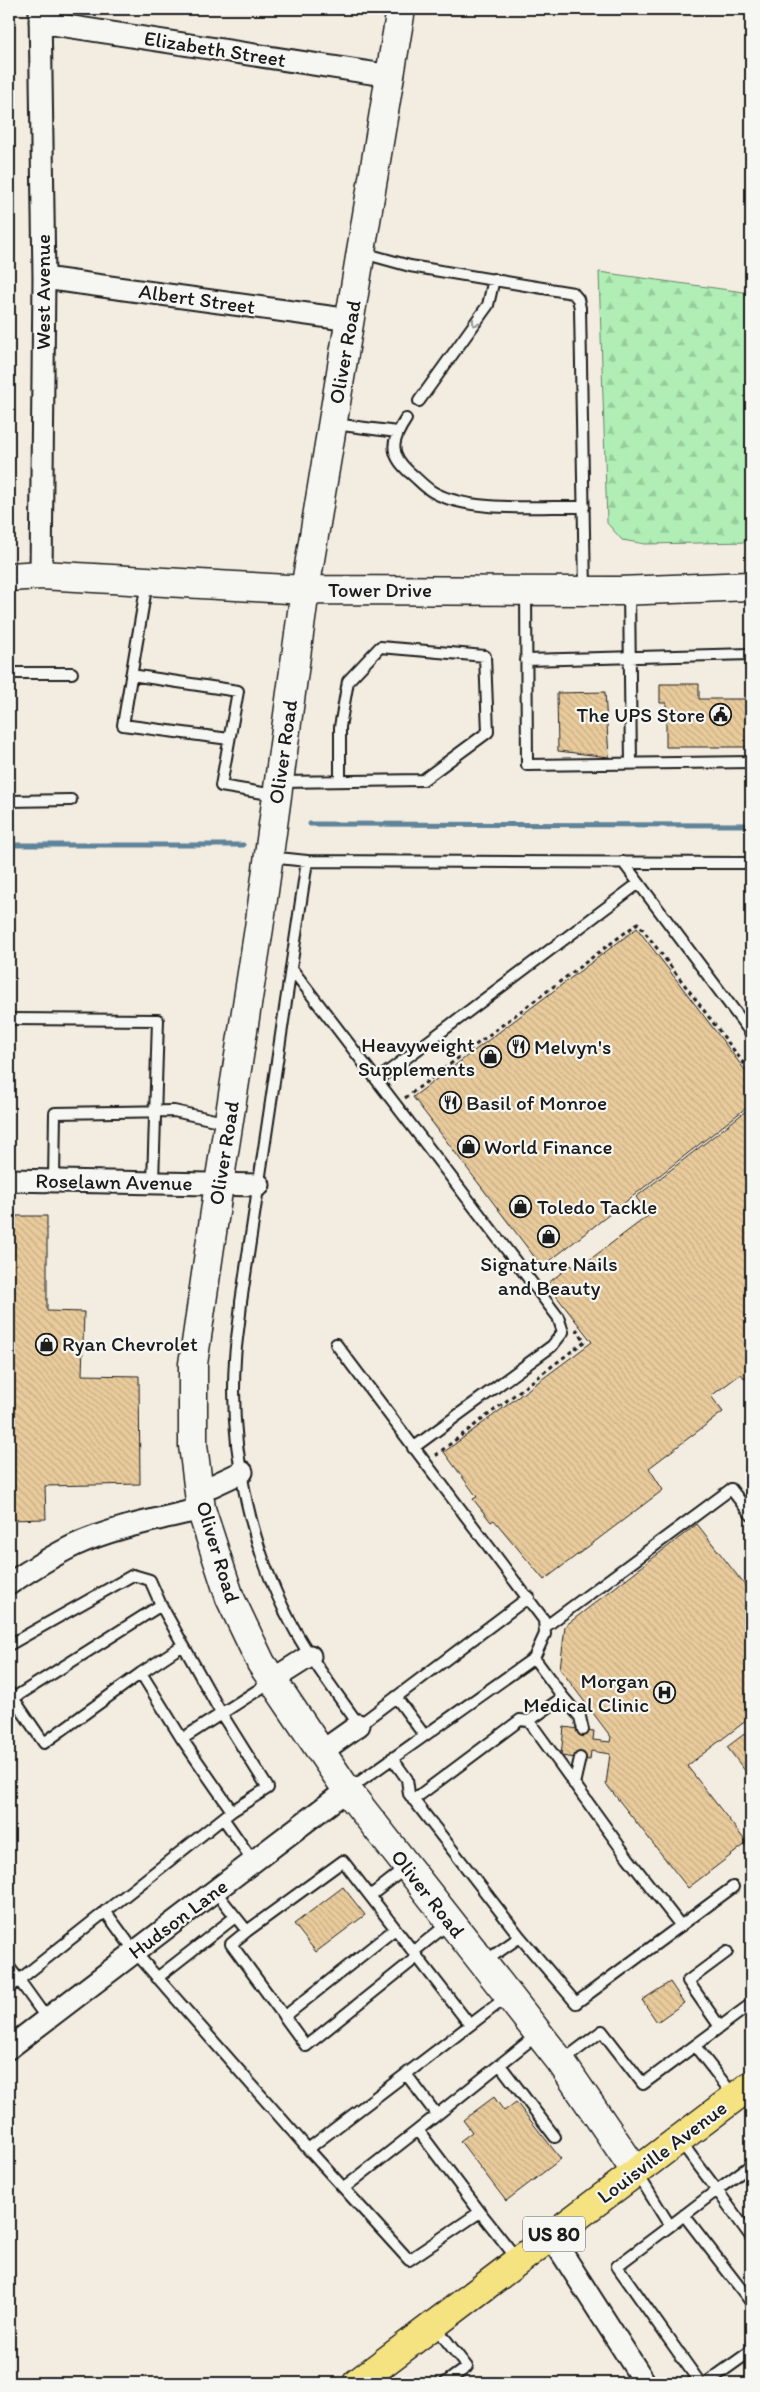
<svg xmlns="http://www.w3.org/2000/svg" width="760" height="2392" font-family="Itim,sans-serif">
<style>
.forest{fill:url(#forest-firs);stroke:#668568}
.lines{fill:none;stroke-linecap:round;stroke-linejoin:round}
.stream{stroke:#5f8399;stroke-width:5}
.building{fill:url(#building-back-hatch);stroke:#1c1c1c}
.lane-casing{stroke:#1c1c1c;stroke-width:14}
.street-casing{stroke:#1c1c1c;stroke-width:25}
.secondary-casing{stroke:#1c1c1c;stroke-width:31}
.primary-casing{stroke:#1c1c1c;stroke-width:31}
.path{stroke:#1c1c1c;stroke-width:3;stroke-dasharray:4 4;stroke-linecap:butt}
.lane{stroke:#f6f6f2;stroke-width:10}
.street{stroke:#f6f6f2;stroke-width:21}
.secondary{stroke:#f6f6f2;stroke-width:28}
.primary{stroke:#f5e382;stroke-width:28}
.oneway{stroke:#949492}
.labels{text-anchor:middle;stroke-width:4.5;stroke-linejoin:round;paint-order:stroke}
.shield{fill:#f6f6f2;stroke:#5d5d5c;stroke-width:1}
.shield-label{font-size:20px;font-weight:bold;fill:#1c1c1c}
.street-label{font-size:21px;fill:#1c1c1c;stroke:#f6f6f2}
.poi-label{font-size:21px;fill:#1c1c1c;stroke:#f6f6f2;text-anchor:start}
</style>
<defs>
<pattern id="forest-firs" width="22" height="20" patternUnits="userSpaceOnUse" patternTransform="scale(1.25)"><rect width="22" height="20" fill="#b0eeb5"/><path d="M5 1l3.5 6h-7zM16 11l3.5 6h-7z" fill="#97cc9b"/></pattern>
<pattern id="building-back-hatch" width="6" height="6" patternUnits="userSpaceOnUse" patternTransform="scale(1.25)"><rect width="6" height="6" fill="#e9cb9c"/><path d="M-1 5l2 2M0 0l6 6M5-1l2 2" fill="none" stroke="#c7ae86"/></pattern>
</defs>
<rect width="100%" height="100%" fill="#f3ede1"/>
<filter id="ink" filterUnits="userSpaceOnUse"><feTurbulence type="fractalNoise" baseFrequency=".02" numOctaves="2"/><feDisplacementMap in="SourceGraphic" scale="10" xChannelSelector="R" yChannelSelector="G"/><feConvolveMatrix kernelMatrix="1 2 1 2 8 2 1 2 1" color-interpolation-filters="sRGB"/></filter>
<g filter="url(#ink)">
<path class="forest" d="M599,272L751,293V542L645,544L622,540L607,523Z"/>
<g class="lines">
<path class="stream" d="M310,824L751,825
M9,845H243"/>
</g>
<path class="building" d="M660,684H699V699H751V747H666V703H660Z
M605,692L609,757L558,751L557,693Z
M637,928L751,1078V1104L542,1267L413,1097Z
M751,1107V1379L749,1376L745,1379L741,1374L711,1396L723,1412L649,1468L663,1490L544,1580L494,1520L491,1522L473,1499L477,1497L444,1452L592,1342L547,1284L571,1265L576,1270L649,1215L636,1197Z
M9,1216H47V1311L84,1312L82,1375L139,1376L140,1484L45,1486L46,1519L9,1520Z
M697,1524L751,1593V1717L687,1766L747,1843L688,1888L606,1784L610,1754L591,1751L590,1760L561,1756L564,1727L594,1731L593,1740L610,1742L611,1737L560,1669L565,1626Z
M751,1729V1774L749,1776L727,1747Z
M343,1887L365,1915L316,1952L294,1924Z
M670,1982L684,2003L657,2022L642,2000Z
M494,2097L504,2111L516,2102L561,2159L506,2201L460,2141L472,2132L463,2120Z"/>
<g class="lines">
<defs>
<path id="lane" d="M363,253L410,266L573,293L578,299L580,308L585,590
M419,401L488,305L494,279
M406,419C392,440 388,453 409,472C417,478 424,487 433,492C469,513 542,506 584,507
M334,424L397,432
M147,582L123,725L229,739
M526,591L527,765L751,762
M629,591L631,764
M526,660L751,654
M9,673H72
M131,675L238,691L221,786L275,795
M280,782L423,780L488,732L485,656L380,647L348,681L340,727V781
M9,801L71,800
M269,857L307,861L751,863
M307,861L241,1302C240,1321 236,1340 235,1359C229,1451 251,1554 297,1634C315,1666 338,1695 359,1725L529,1597
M623,862L751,1033
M291,968L558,1317L563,1332L552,1346L413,1448
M9,1019L158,1020L153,1182
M377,1080L639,883
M54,1180L55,1113L174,1111L228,1123
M336,1344L544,1620L545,1634L534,1658L563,1697L529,1721L628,1858L681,1926
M161,1605L221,1713L268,1788L232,1811
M545,1627L731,1489L751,1515
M9,1645L133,1575L150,1580L161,1605L9,1701
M141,1673L183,1645
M9,1692L44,1743L141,1673L182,1739
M396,1697L424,1735
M563,1697L580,1717L583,1730
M392,1758L407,1779L409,1794L520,1937L576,2003L733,1887
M574,1784L580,1758
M348,1790L534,1658
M413,1800L520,1720L529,1721
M223,1818L253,1861
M215,1891L247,1931L343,1861L470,2025
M370,1896L407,1867
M105,1911L135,1952L308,2149
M247,1931L231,1944L306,2046L417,1957
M413,1952L449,1923
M484,1962L520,1937
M9,1967L19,1980L9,1988
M157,1978L235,1917
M284,2017L395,1929
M47,2019L19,1980L232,1811L182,1739L272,1681
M720,2027L688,1981L727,1952
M695,2046L734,2096
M561,2062L602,2031L643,2084L751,2004
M500,2065L555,2137
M406,2074L437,2115
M418,2130L538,2034
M751,2165L717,2190L751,2237
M637,2173L670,2226L717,2190L680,2141
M344,2188L418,2130L480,2212L409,2260L308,2149L508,1996
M480,2212L518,2260
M684,2215L751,2302
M670,2226L617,2266L700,2383
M435,2326L467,2367L445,2383
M706,2383L751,2351"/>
<path id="street" d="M40,9L44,278L41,575
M40,22L391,76
M44,278L351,320
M9,1180L259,1185
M199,1492L242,1472
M9,1584C30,1570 52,1556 75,1545C114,1527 160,1519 201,1509
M272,1680L310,1656
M321,1752L359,1725
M9,2048L347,1790
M551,2236L645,2383"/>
<path id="secondary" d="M401,9L305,590L259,928L219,1184L193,1364V1445L201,1509L230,1598L261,1663L347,1790L561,2062L636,2172
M9,577L41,575L305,590L619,591L751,586"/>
<path id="primary" d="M357,2383L751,2085"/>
</defs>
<use href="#lane" class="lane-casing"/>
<use href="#street" class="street-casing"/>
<use href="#secondary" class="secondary-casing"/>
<use href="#primary" class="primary-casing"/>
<path class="path" d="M405,1098L638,923L751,1073
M438,1456L437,1454L585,1341L576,1329"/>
<use href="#lane" class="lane"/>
<use href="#street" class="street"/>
<use href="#secondary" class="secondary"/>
<use href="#primary" class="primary"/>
</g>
<defs><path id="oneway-chevron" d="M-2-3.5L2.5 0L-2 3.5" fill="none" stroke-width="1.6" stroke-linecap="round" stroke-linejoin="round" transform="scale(1.25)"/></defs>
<use class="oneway" href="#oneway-chevron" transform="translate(475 323) rotate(125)"/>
</g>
<defs>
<symbol id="civic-ring" viewBox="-11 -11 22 22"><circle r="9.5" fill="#f6f6f2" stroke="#1c1c1c" stroke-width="1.5"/><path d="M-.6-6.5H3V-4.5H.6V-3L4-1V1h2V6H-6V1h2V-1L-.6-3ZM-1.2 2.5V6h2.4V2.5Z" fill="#1c1c1c"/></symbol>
<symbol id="restaurant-ring" viewBox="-11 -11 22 22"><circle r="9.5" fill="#f6f6f2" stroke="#1c1c1c" stroke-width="1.5"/><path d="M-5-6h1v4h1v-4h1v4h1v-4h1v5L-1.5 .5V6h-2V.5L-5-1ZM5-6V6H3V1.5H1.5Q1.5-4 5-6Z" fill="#1c1c1c"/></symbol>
<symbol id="shop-ring" viewBox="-11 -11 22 22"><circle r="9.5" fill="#f6f6f2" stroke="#1c1c1c" stroke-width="1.5"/><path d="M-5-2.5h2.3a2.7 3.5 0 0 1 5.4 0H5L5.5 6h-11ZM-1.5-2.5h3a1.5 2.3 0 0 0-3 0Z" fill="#1c1c1c"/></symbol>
<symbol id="hospital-ring" viewBox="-11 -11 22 22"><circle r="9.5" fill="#f6f6f2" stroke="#1c1c1c" stroke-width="1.5"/><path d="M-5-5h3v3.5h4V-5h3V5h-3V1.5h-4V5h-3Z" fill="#1c1c1c"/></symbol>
</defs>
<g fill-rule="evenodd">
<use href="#civic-ring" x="708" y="702" width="25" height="25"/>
<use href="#restaurant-ring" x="506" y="1034" width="25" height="25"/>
<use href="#shop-ring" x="478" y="1044" width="25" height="25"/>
<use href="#restaurant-ring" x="438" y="1090" width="25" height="25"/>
<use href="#shop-ring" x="456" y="1134" width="25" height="25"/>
<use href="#shop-ring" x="508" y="1194" width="25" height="25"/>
<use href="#shop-ring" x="536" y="1224" width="25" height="25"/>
<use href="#shop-ring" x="34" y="1332" width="25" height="25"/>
<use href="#hospital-ring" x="652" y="1680" width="25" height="25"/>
</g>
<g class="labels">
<rect class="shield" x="523" y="2216.5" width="62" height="35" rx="4"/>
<g class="shield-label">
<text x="554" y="2241">US 80</text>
</g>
<g class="street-label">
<text transform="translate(215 49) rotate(9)" y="7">Elizabeth Street</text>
<text transform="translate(43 292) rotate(-90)" y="7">West Avenue</text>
<text transform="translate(197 299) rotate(8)" y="7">Albert Street</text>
<text transform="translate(345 352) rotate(-80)" y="7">Oliver Road</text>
<text x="380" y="597">Tower Drive</text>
<text transform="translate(283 752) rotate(-82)" y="7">Oliver Road</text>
<text transform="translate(224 1153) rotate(-81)" y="7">Oliver Road</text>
<text transform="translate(114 1182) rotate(1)" y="7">Roselawn Avenue</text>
<text transform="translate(218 1552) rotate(73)" y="7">Oliver Road</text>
<text transform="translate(428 1894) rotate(52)" y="7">Oliver Road</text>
<text transform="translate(178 1919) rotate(-37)" y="7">Hudson Lane</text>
<text transform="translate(662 2152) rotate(-37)" y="7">Louisville Avenue</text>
</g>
<g class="poi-label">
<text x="705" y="722" text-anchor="end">The UPS Store</text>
<text x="475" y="1052" text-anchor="end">Heavyweight<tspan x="475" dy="24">Supplements</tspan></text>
<text x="534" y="1054">Melvyn's</text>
<text x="466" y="1110">Basil of Monroe</text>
<text x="484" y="1154">World Finance</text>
<text x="537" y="1214">Toledo Tackle</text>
<text x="549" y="1271" text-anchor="middle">Signature Nails<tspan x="549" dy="24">and Beauty</tspan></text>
<text x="62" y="1351">Ryan Chevrolet</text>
<text x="649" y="1688" text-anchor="end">Morgan<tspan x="649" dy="24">Medical Clinic</tspan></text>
</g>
</g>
<rect width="760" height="2392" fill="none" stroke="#f6f6f2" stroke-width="30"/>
<rect x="15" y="15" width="730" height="2362" fill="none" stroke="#1c1c1c" stroke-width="2" filter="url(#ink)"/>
</svg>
